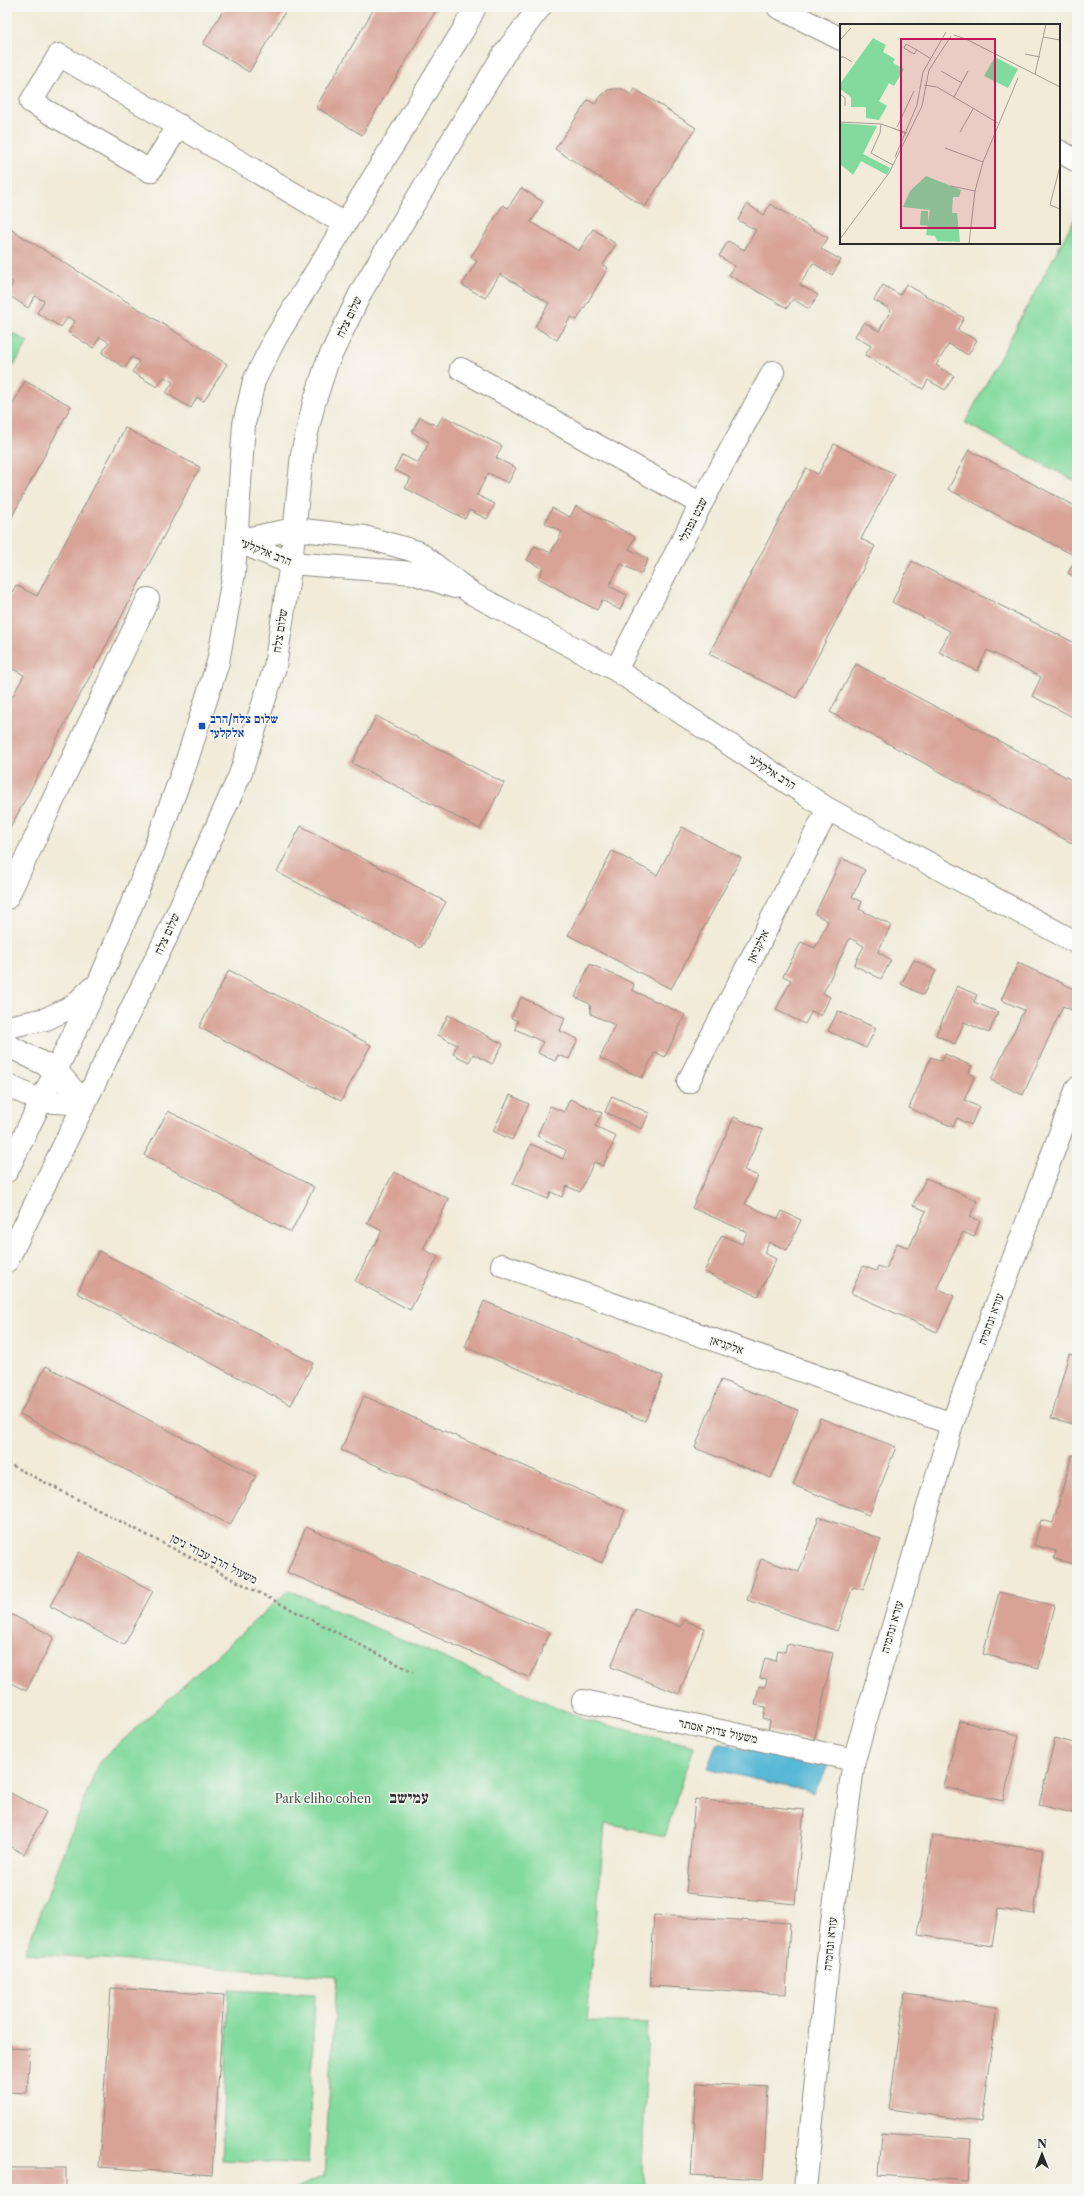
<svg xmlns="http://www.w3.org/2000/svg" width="1084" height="2196" font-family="'Libre Caslon Text','Frank Ruhl Libre',serif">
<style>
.green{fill:#83da9e;stroke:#578264}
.water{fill:#58b8d6;stroke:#427280}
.building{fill:#d8a396}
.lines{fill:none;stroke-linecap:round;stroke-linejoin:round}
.minor-casing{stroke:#8e8b82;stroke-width:24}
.major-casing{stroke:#8e8b82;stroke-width:24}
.path{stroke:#8e8b82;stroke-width:2.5;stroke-dasharray:3 3;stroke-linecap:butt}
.minor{stroke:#fff;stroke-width:22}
.major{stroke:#fff;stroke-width:22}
.transit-dot{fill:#1a4fb4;stroke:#f6f6f2;stroke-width:1.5}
.labels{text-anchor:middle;stroke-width:3;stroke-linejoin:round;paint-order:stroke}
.street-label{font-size:12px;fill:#2b2b2b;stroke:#f6f6f2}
.transit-label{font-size:12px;font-weight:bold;fill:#164399;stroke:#f6f6f2;text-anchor:start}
.park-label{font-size:12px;fill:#415748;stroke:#f6f6f2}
.district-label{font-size:16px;font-weight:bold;fill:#2b2b2b;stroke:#f6f6f2}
.inset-road{fill:none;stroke:#a29e93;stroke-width:1}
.view{fill:#c2185b;fill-opacity:0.15;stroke:#c2185b;stroke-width:2}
.inset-edge{fill:none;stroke:#2b2b2b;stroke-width:2}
</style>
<rect width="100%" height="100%" fill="#f6f6f2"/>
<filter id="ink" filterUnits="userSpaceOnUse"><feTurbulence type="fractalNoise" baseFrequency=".025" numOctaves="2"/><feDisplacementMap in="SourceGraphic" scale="8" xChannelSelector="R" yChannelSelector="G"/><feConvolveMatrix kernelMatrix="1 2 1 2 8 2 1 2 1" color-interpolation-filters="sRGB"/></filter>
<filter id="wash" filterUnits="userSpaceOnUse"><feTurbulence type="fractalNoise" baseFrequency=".012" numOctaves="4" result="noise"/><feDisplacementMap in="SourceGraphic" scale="16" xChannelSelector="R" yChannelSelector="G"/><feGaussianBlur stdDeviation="0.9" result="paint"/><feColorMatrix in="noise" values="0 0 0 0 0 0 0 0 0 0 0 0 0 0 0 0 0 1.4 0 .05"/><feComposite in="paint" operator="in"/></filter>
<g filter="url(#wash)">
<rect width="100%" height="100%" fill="#f1ebd8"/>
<path class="green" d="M1077,214V482L965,423Z
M7,330L28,342L7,377Z
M289,1590L586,1720L694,1746L665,1836L605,1824L587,2021L648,2023L642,2168L646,2189H294L324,2176L337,1977L25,1953L99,1762Z
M229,1990L315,1994L308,2164L222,2160Z"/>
<path class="water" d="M717,1743L828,1766L814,1793L707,1768Z"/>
<g id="blocks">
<path class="building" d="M225,7H288L249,72L203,44Z
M375,7H438L362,135L316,107Z
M615,89H622L631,95L635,89L696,128L645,207L555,149L588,100L595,104L601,96L608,90Z
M521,188L543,202L531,222L579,251L593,229L616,244L603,265L608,268L577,320L571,317L557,340L535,327L549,303L500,274L485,298L462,285L477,261L471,257L503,205L508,208Z
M747,204L764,215L770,204L828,238L821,249L841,260L832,275L813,263L800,285L818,295L809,309L793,299L787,308L729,275L735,266L719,256L728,241L744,250L756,230L738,220Z
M7,227L227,364L204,401L197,397L191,408L166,393L173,382L164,377L157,387L132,372L139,361L132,357L125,368L102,353L109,342L100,337L93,348L68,332L75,321L68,317L61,327L37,313L44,301L35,296L28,308L7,294L13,283L7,279Z
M906,284L964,318L957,330L977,340L968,355L949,344L936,365L954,376L945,390L928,380L923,389L865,355L871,346L855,336L864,322L879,331L891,310L874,300L883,285L900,295Z
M25,381L71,406L7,526V414Z
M443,416L502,446L496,458L516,468L508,483L488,473L477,495L495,504L487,519L469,510L465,519L405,488L411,478L394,470L402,455L418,463L429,442L412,432L420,417L437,426Z
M125,428L200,467L7,834V707L24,675L7,666V601L16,585L37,596Z
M834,444L895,474L861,539L875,546L796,698L709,654L806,468L818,474Z
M969,450L1077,507V578L1068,573L1077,557L948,489Z
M576,506L635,537L629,549L648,559L641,574L621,564L609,586L627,595L620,610L602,600L597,610L538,578L543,569L527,560L535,546L551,553L562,532L545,523L552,508L570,517Z
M912,561L1077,644V714L1075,718L1032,696L1041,677L987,650L977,671L939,652L950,631L892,602Z
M856,664L1077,783V846L830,712Z
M376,716L504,783L480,829L352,763Z
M301,826L446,902L421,948L277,872Z
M682,827L741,858L671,989L568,935L612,851L657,875Z
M842,858L865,870L852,897L862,902L859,909L891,925L878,952L891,960L881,979L854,965L864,946L850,938L823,993L830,997L821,1016L812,1011L805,1024L776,1010L791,980L783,976L801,942L815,948L828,921L815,914Z
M914,960L936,971L923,995L901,984Z
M1018,963L1077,990V1005L1074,1011L1063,1006L1023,1095L991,1080L1024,1010L1001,1000Z
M590,964L634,984L632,990L685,1015L665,1057L655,1052L642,1078L600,1058L615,1025L591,1014L590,1004L575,997Z
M229,970L371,1045L341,1101L199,1027Z
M957,986L977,995L974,1002L998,1012L989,1033L964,1022L955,1044L936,1035Z
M521,997L565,1018L560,1031L578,1039L569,1059L558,1055L555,1061L538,1053L543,1042L515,1029L518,1021L511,1018Z
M838,1011L876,1028L866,1048L828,1031Z
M448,1015L503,1044L492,1064L473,1054L469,1062L453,1054L457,1045L438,1035Z
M945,1054L972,1066L969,1073L975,1076L964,1100L979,1107L971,1125L957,1118L953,1127L909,1108L931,1057L942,1061Z
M510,1095L529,1104L512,1140L493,1131Z
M612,1096L649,1113L642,1129L605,1112Z
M570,1099L602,1113L595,1126L616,1136L603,1166L594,1162L580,1192L566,1186L562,1197L551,1192L548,1199L513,1184L531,1144L563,1159L566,1150L537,1136L550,1106L564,1112Z
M168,1111L314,1187L291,1232L144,1155Z
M734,1117L763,1130L744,1170L758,1176L745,1204L778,1219L782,1211L801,1220L787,1250L769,1242L764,1253L776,1259L758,1296L704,1272L722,1235L742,1244L747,1232L692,1208Z
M394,1172L449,1199L423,1249L438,1257L410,1310L355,1281L382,1231L367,1223Z
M926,1178L977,1201L970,1217L980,1221L974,1237L963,1232L937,1288L954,1296L937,1332L851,1293L863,1266L876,1271L878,1266L886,1269L897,1243L909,1248L926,1211L913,1205Z
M99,1251L313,1363L291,1405L77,1293Z
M484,1301L663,1376L645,1421L465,1347Z
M1069,1354L1077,1356V1425L1051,1418Z
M46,1366L256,1476L230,1525L20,1414Z
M721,1380L798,1410L771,1478L695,1448Z
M364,1396L625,1510L602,1563L341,1450Z
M820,1418L896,1447L869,1515L793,1485Z
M1072,1455L1077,1456V1565L1054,1559L1056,1551L1034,1545L1041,1520L1053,1523Z
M819,1517L881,1539L863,1590L853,1587L837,1631L747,1600L761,1559L799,1572Z
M306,1527L550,1632L530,1678L287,1572Z
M79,1552L153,1591L124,1645L50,1606Z
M999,1592L1055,1606L1039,1668L983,1654Z
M635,1608L681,1627L684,1620L705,1628L679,1694L611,1667Z
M7,1612L54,1637L26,1691L7,1681Z
M787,1644L833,1653L814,1741L768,1731L770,1721L763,1719L766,1707L755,1705L759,1686L765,1687L767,1679L760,1678L765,1658L776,1661L778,1650L785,1652Z
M960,1721L1019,1735L1003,1801L944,1787Z
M1055,1738L1077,1744V1814L1039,1805Z
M7,1791L46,1812L24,1854L7,1845Z
M695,1799L804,1810L795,1904L686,1893Z
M932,1835L1043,1850L1034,1914L998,1909L992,1946L918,1935Z
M654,1915L790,1923L786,1994L650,1986Z
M111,1988L224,1995L212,2175L99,2167Z
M905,1994L997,2007L981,2122L889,2109Z
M7,2048L30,2049L27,2093L7,2092Z
M697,2083L768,2087L763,2179L691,2175Z
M881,2133L971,2139L968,2182L878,2175Z
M7,2168H66V2189H7Z"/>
</g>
</g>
<g filter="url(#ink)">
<use href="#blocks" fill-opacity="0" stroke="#8e8b82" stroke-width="1"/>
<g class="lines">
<defs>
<path id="minor" d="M179,125L150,171L31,102L59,55L345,224
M461,369L701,504
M236,541L294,529L365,537L418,552L471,593L616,670L828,809L1077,943
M236,541L291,563L413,573L455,587
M616,670L701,504L773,372
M7,898L148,599
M7,1027L46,1019L73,1006L92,988
M7,1045L56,1070L85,1104
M688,1082L828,809
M7,1085L41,1101L85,1104
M7,1171L100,980L151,858L187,760L218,662L234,573L244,424L254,381L275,339L465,27L475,7
M7,1261L166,938L240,775L275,667L291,563L302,454L314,403L327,363L362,290L504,54L540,7
M502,1265L952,1424
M583,1701L854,1760
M805,2189L832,1922L854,1760L952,1424L1077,1088"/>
<path id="major" d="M778,7L841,39
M1059,151L1077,161"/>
</defs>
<use href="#minor" class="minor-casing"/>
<use href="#major" class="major-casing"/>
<path class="path" d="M7,1463L413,1672"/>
<use href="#minor" class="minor"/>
<use href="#major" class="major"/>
</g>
</g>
<rect class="transit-dot" x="198" y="722" width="8" height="8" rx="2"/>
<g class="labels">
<g class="street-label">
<text transform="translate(349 317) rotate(-64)" y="4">שלום צלח</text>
<text transform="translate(693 520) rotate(-63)" y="4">שבט נפתלי</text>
<text transform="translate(266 552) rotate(22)" y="4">הרב אלקלעי</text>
<text transform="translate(280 631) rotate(-81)" y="4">שלום צלח</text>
<text transform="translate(772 772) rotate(33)" y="4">הרב אלקלעי</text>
<text transform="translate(167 934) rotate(-65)" y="4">שלום צלח</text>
<text transform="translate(758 946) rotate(-63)" y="4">אלקניאן</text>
<text transform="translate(991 1319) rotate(-70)" y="4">עזרא ונחמיה</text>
<text transform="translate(727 1345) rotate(19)" y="4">אלקניאן</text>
<text transform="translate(214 1559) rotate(27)" y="4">משעול הרב עבודי ניסן</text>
<text transform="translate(892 1627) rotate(-74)" y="4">עזרא ונחמיה</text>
<text transform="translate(718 1731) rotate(12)" y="4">משעול צדוק אסתר</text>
<text transform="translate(830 1944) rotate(-84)" y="4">עזרא ונחמיה</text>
</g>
<g class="transit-label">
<text x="210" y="723">שלום צלח/הרב<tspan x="210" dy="14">אלקלעי</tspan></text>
</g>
<g class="park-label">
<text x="323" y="1803">Park eliho cohen</text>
</g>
<g class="district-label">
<text x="409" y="1803">עמישב</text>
</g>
</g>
<g transform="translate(840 24)">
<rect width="220" height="220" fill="#f1ebd8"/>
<path d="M33,14L46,21L43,28L55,35L53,39L64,45L54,62L49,59L39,77L47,82L39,96L26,94V83H11V73L0,65V60ZM155,33L178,45L168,64L144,52ZM0,99L37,102L23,130L50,144L47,151L21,137L13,151L0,140ZM86,152L121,166L119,173H113L112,189H117L120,218L97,217L95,212L86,211L90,186L63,183L70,167ZM81,187H88V202L80,201Z" fill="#83da9e"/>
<path class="inset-road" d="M114,11L126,15L220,63M203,13L220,16M0,16L11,4M77,26L74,30L64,24L66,20L77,26L91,35M185,30L200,33M0,33H4L12,38M101,47L122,59M195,50L206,0M84,61L97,63L158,99M0,70L5,74V82M114,73L128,47M0,98L41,100L67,109M41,100L40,109L31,129L53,141M57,103L74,67M53,104L66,110M120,108L133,85M105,124L143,138M55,133L77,81L83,48L106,8M220,142L210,181L220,185M111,162L135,167M0,215L49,149L82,82L89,46L111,12M129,220L135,167L143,138L178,54"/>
<path class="view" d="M61,15H155V204H61Z"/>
<rect width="220" height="220" class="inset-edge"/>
</g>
<rect width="1084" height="2196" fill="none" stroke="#f6f6f2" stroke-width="24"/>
<g transform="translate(1042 2154)" stroke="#f6f6f2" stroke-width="3" paint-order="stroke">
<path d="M0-3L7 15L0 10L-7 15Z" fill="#2b2b2b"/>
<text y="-6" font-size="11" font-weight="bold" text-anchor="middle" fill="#2b2b2b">N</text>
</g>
</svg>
